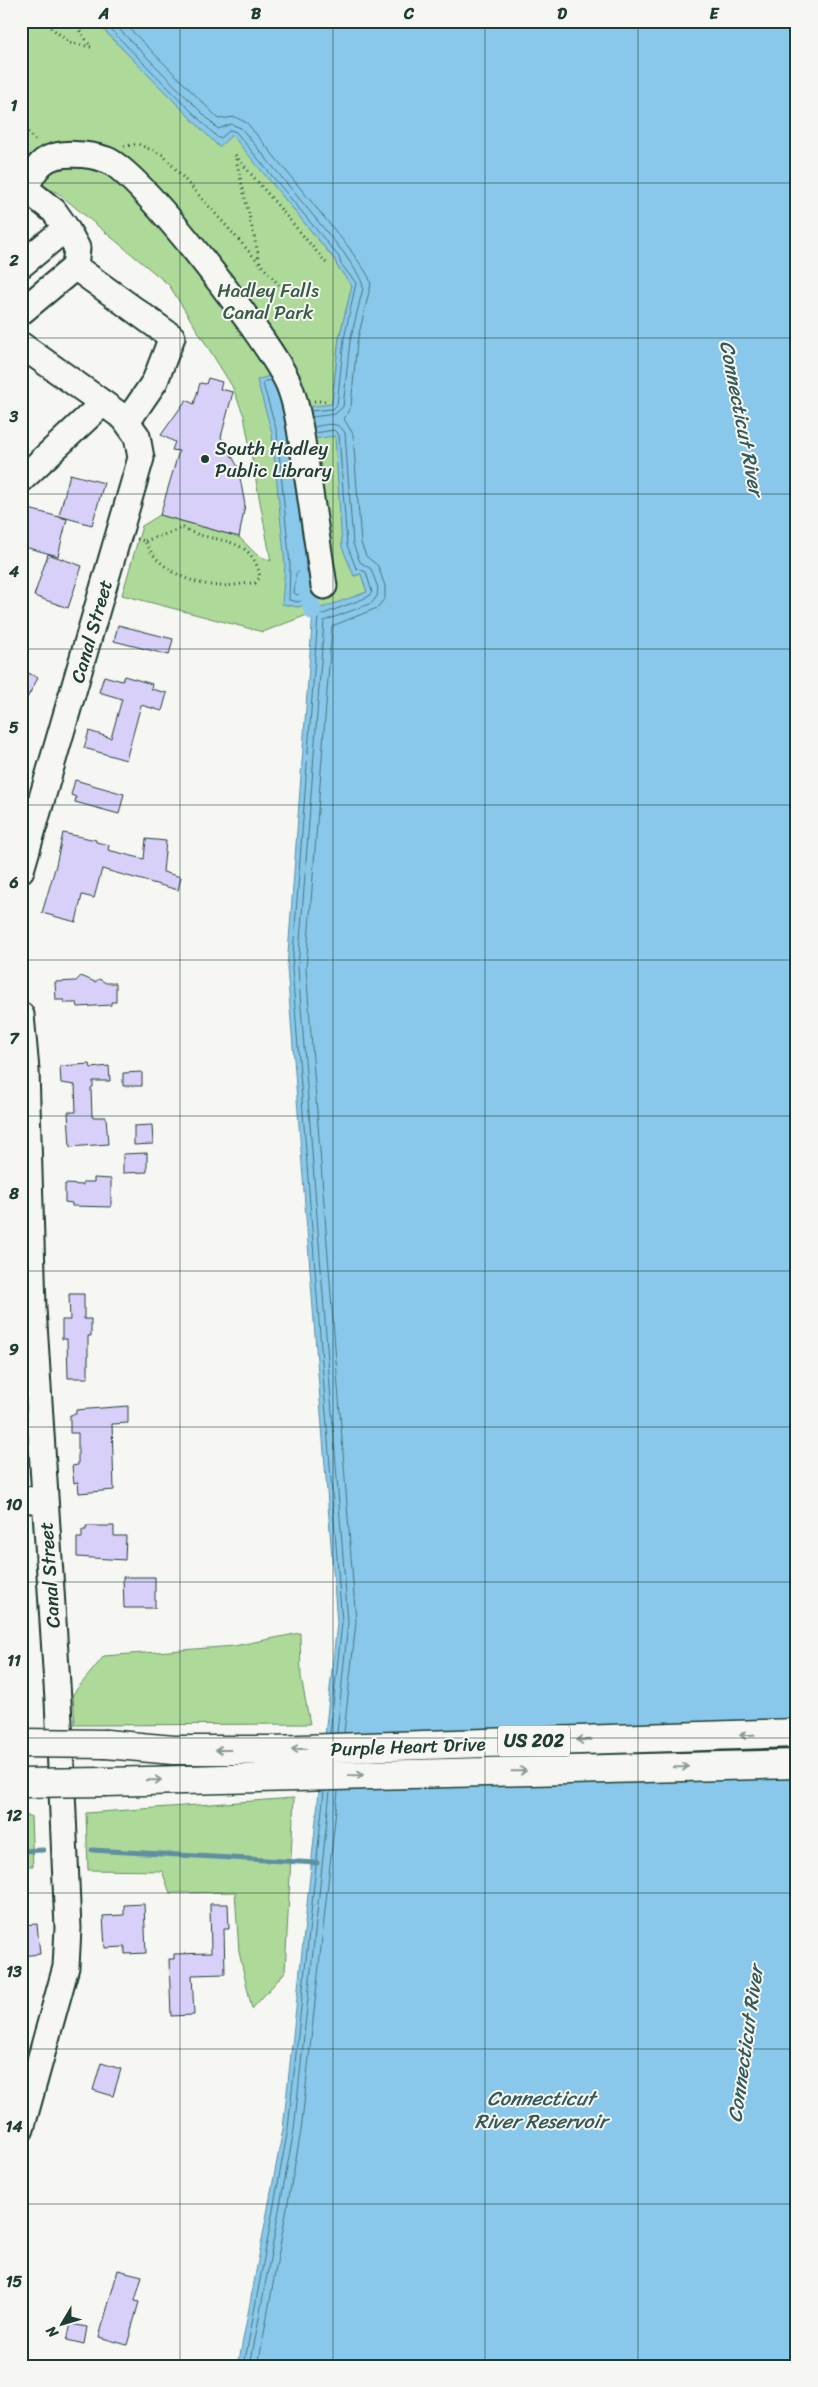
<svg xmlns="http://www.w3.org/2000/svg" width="818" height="2387" font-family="Sriracha,sans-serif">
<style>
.green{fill:#adda98;stroke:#668c66}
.water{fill:#89c8ea;stroke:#5f90a1}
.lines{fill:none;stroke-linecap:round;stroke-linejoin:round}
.shore{stroke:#49757d;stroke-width:1}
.stream{stroke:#5f90a1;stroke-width:5}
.canal{stroke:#89c8ea;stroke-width:18}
.building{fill:#d8d0f9;stroke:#1f3d34}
.minor-casing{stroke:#1f3d34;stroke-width:29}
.major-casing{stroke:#1f3d34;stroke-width:31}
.path{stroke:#1f3d34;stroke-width:3;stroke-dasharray:1 4;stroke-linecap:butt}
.minor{stroke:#f6f6f2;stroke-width:25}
.major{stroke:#f6f6f2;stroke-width:28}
.major-bridge-casing{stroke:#1f3d34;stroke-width:31;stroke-linecap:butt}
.major-bridge{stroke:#f6f6f2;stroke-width:28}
.oneway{stroke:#8a9a93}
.grid{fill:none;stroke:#1f3d34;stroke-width:1;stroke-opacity:0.55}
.poi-dot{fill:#1f3d34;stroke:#f6f6f2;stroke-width:2}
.labels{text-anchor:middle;stroke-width:4;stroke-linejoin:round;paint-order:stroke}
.shield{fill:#f6f6f2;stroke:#60746d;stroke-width:1}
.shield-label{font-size:18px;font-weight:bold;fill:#1f3d34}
.park-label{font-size:19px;fill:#3b5c48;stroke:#f6f6f2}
.poi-label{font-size:19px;fill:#1f3d34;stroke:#f6f6f2;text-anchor:start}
.street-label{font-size:19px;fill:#1f3d34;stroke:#f6f6f2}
.water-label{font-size:20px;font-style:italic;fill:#345958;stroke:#f6f6f2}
.neatline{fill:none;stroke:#1f3d34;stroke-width:2}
.grid-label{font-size:16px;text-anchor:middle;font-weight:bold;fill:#1f3d34}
</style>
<rect width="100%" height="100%" fill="#f6f6f2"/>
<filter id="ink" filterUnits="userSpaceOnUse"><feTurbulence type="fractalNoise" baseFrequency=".02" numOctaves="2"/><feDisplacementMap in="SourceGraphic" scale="10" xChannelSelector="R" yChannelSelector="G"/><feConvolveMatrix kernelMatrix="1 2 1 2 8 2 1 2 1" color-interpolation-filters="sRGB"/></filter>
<g filter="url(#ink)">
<path class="green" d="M21,21H95L219,146L232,134L335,260L337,266L352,286L339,338L332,401L354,576L361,574L367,592L263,632L122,595L142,526L160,515L239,537L257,555L271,561L244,416L232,386L169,285L58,193L21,176Z
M300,1633L301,1677L310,1724L75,1725L73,1694L104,1656L234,1646Z
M294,1798L285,1972L252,2009L239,1952L235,1892L170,1893L162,1871L88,1870L86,1813Z
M21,1816H31L33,1866H21Z"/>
<path class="water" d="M95,21H797V2366H238L283,2129L337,1623L287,968L313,611L367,592L361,574L354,576L342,547L335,436L297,441L310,545L314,602L298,607L282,604L285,565L272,433L257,380L272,375L287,409L332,404L339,338L352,286L337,266L335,260L232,135L219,147Z"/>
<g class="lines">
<path class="shore" d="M102,21L218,138H221L230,130L236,132L339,257L341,264L356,283L344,339L337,405L333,409L311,411
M111,21L218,129L231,124L241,128L344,253C349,262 363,278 363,288L350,341L343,407L335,414L312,417
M122,21L219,119L235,117L247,123L350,249C356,260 368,271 371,284L357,342L351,406L344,419L353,434L361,543L366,556L378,566L385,586V598L377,608L332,626L306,968L356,1622L344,1733
M271,380L265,381L263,384L277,432L290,565L289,600L298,602L308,597L305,555
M314,427C325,425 338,420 345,433L353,544L360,562L371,569L378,588L377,596L372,603L324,621L298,968L348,1622L337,1733
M315,433L334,430L339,435L347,545L356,568L366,572L372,592L368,597L318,616L292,968L342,1623L330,1733
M298,572L300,574L302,592L297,595L294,593L296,574Z
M244,2366L288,2129L324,1791
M250,2366L294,2130L330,1791
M258,2366L301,2131L338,1791"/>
<path class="stream" d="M21,153H22
M92,1850L317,1863
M21,1851L43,1850"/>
<path class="canal" d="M304,580L313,611"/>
</g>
<path class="building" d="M208,378L222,382L220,389L233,392L221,437L238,467L245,505L239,537L160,515L179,451L172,450L175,442L161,435L186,400L194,404L200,383L206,384Z
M70,474L104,483L92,525L59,516Z
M25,508L67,519L58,556L21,546V523Z
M48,554L82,566L68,608L34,596Z
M118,625L173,639L169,655L114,641Z
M21,669L38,678L21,709Z
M104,676L122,681L124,676L152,684L151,689L167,693L162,711L141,705L126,760L84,748L89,731L111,738L122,699L99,692Z
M75,780L124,794L119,814L75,802L76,797L71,795Z
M63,833L96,840V842L109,845L108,850L144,859L146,839L166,841L163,872L181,877L178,890L102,869L94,898L82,895L76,922L42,913L56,865Z
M81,976L95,982L99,979L106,983H116V1002H111V1005L78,1007L77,1003H64V1000H56L55,982L76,981Z
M90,1064L91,1068L109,1066L110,1081H93V1087L91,1088L92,1117H106L108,1144L70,1147L68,1112H76L75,1085L61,1083L60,1066Z
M142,1072V1086H123V1073Z
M152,1125L153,1144L134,1145V1126Z
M147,1153V1172L123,1173V1154Z
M94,1178L111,1179V1207L72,1206V1203L65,1202V1184L83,1185V1182H94Z
M69,1294H84V1319H91V1336H88V1378H68L67,1339H62V1320H70Z
M128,1406V1423L112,1424L114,1490L79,1493L78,1482L74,1483L72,1466L78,1465V1433H70V1415L76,1414V1410Z
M86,1526H114V1536H126L125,1560L77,1557V1538H82V1530H86Z
M123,1577H155V1608H124Z
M144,1904L146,1953L125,1954V1947L105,1948L103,1916L124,1915V1905Z
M210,1904H228L229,1929H224L225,1974L192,1975L194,2015L171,2016L169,1959H174V1954L211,1953Z
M37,1924L40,1954L21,1956V1925Z
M101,2063L121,2069L113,2096L93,2090Z
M118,2270L142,2276L135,2301L139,2302L127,2345L99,2337Z
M71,2324L87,2327L84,2344L67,2340Z"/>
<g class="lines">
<defs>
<path id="minor" d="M21,185L54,211L66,228
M24,187C30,180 35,169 42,163C56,150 91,154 107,160C142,174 274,347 289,385C299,410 301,439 306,466C312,506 318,546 324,586
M21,265L66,228L77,248L75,267L21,312
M75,267L172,337L155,381L127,422
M21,345L124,418L137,436L141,458L21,870
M21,480L103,403
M21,1015L26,1070L33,1308L58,1700L68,1928L66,1967L21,2129
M21,1499L44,1501"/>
<path id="major" d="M106,1744L173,1750H272L797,1733
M106,1782L797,1764"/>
</defs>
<use href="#minor" class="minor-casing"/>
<use href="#major" class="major-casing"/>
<path class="path" d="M43,21L70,43L91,47L73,21
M21,125L38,143
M124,146L138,144L163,155L279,285
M260,262L235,155L327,264
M314,401H329
M137,539L145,541C157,569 191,585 221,586C232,586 244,583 255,583L260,577C252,532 211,545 183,528L145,541"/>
<use href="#minor" class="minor"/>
<use href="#major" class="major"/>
<defs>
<path id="major-bridge" d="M21,1743L106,1744
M21,1783L106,1782"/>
</defs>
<use href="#major-bridge" class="major-bridge-casing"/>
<use href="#major-bridge" class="major-bridge"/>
</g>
<defs><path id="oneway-shaft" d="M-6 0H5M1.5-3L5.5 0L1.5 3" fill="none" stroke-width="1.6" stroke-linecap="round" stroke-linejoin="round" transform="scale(1.25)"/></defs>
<g class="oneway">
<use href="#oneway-shaft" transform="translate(747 1735) rotate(178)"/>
<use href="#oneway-shaft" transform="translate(584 1740) rotate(178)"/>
<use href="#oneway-shaft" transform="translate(299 1749) rotate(178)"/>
<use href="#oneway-shaft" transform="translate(223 1750) rotate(-180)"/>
<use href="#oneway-shaft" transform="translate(681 1767) rotate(-1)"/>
<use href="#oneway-shaft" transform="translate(519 1771) rotate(-1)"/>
<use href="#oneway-shaft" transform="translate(356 1775) rotate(-1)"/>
<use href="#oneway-shaft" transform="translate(154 1780) rotate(-1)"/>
</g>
</g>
<path class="grid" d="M180,21V2366M333,21V2366M485,21V2366M638,21V2366M21,183H797M21,338H797M21,494H797M21,649H797M21,805H797M21,960H797M21,1116H797M21,1271H797M21,1427H797M21,1582H797M21,1738H797M21,1893H797M21,2049H797M21,2204H797"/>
<circle class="poi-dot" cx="205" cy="459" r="5"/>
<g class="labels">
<rect class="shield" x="498" y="1725.5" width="72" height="31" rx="4"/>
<g class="shield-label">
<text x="534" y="1747">US 202</text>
</g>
<g class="park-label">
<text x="268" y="297">Hadley Falls<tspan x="268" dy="22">Canal Park</tspan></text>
</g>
<g class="poi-label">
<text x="215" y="455">South Hadley<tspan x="215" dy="22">Public Library</tspan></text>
</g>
<g class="street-label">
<text transform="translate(91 631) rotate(-74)" y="7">Canal Street</text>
<text transform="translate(49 1575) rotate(-94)" y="7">Canal Street</text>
<text transform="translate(408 1746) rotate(-2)" y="7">Purple Heart Drive</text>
</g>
<g class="water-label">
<text transform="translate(742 418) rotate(79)" y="7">Connecticut River</text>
<text transform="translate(745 2044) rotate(-82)" y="7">Connecticut River</text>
<text x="541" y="2105">Connecticut<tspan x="541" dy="23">River Reservoir</tspan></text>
</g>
</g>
<rect width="818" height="2387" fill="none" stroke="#f6f6f2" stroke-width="55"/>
<g transform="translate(62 2324) rotate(232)" stroke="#f6f6f2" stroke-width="4" paint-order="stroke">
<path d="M0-4L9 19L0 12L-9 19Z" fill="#1f3d34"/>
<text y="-8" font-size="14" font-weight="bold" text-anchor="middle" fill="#1f3d34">N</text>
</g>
<rect x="28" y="28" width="762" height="2332" class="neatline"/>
<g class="grid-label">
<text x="104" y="19">A</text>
<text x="256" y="19">B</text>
<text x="409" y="19">C</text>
<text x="562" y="19">D</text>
<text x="714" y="19">E</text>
<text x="14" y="111">1</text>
<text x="14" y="266">2</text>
<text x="14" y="422">3</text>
<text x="14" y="577">4</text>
<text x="14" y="733">5</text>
<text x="14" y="888">6</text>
<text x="14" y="1044">7</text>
<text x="14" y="1199">8</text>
<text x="14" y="1355">9</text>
<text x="14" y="1510">10</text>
<text x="14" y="1666">11</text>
<text x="14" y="1821">12</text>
<text x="14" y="1977">13</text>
<text x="14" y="2132">14</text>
<text x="14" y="2287">15</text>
</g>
</svg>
